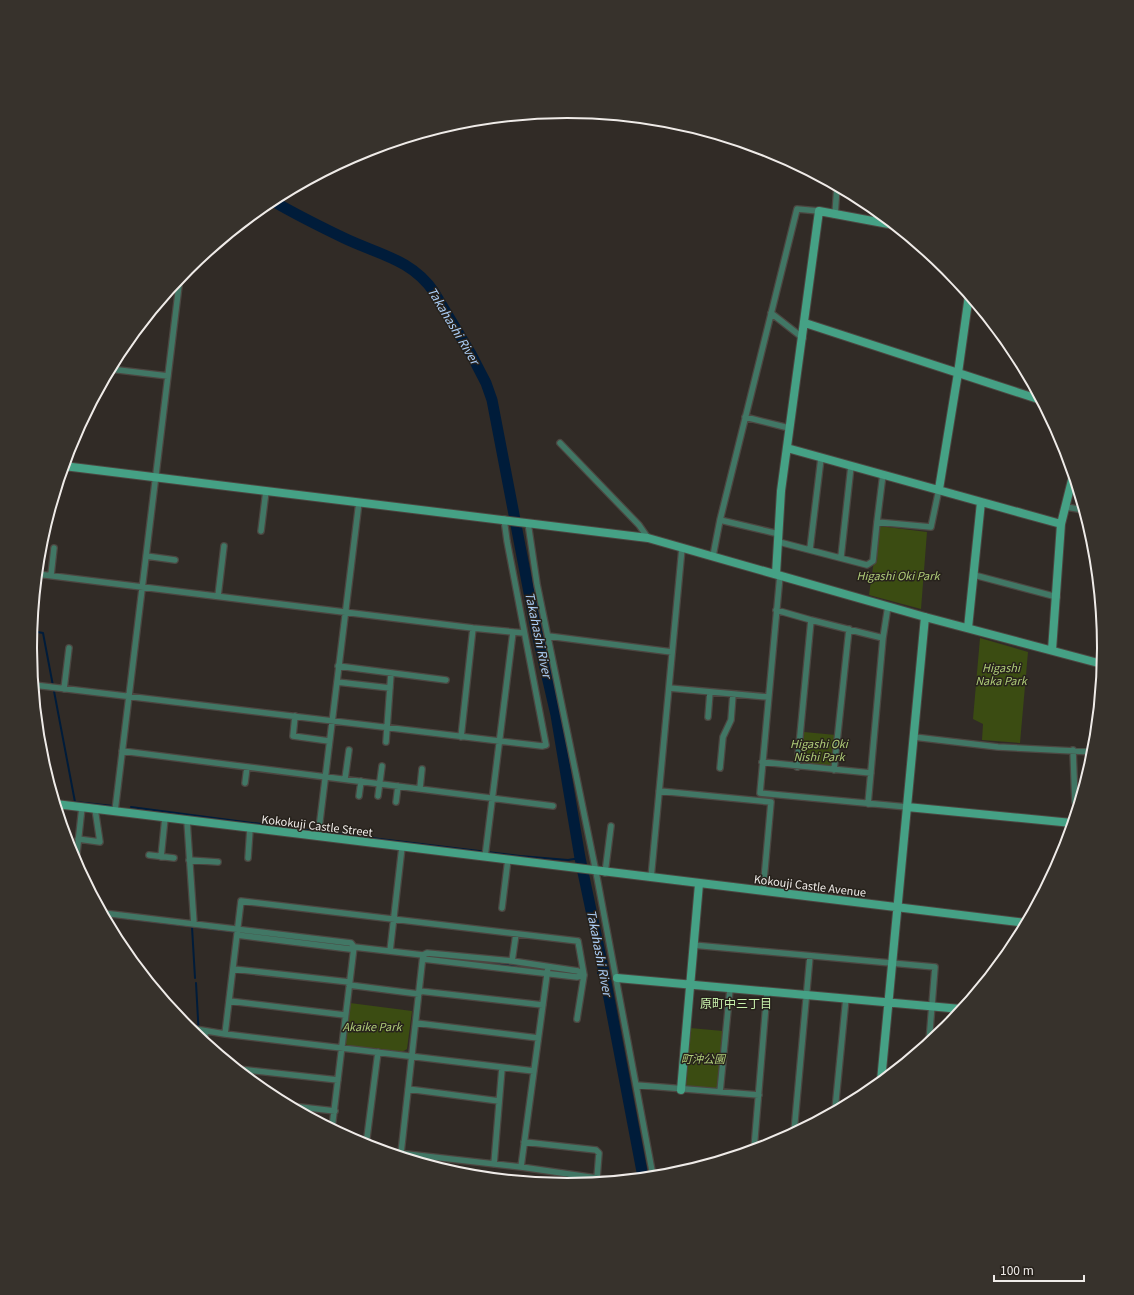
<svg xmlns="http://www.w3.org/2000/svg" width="1134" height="1295" font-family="Georgia,'Noto Sans JP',serif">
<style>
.green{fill:#3b4c12}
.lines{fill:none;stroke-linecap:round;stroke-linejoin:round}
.stream{stroke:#001c3a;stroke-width:2}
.river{stroke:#001c3a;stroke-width:11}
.street-casing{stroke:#4c4641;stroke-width:8}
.secondary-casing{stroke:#4c4641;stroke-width:10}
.street{stroke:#417765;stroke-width:5.5}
.secondary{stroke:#45a185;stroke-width:8}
.labels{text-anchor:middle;stroke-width:3;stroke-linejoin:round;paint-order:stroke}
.park-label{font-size:11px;font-style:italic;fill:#afcc78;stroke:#27221c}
.street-label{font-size:11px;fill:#efebe8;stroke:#27221c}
.water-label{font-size:12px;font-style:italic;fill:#accff8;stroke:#27221c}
.neighbourhood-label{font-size:12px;fill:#c8f1ac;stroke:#27221c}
.rim{fill:none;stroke:#efebe8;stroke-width:2}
</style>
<rect width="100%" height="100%" fill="#312b26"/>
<path class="green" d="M879,526L927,532L921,609L869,595Z
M980,638L1028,652L1020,743L982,740L983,724L973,719Z
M804,732L836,735L833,766L829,768L805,766L801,762Z
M350,1003L412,1011L407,1049L402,1052L348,1046L345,1043Z
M690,1028L723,1031L717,1090L684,1086Z"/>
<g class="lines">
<path class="stream" d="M32,631L43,633L75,802L113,806
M131,807L314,831
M322,832L520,856L568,860L580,858
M105,916L349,946
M192,927L195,978
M445,957L573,973
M598,973L604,972
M196,983L199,1037"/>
<path class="river" d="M271,200C295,214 319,226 344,238C377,254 412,259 434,292L471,354L486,383L492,400L536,629L556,715L580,858L604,972L643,1177"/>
<defs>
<path id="street" d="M835,215L837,186
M771,313L803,338
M110,369L168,376
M745,417L789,428
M560,443L639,525L648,538
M1066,507L1084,510
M720,520L779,534
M877,522L883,474
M528,523L537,584L596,872L653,1176
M261,531L266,491
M779,542L867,565L873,561L877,522L931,527L939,489
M810,549L821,458
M146,556L175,560
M713,556L720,520L797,209L819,211
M841,557L851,466
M37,574L473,628L524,633
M51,575L54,548
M780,575L760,793L907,807
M974,575L1057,597
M218,596L224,546
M776,610L811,620L883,638L868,804
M548,636L672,652
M883,638L888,606
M338,666L446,680
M337,682L390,688
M34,685L542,746L546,745L507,541L504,519
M669,688L768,697
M64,689L69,648
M295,716L293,736L329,741
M708,717L710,692
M461,737L473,628
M914,737L998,747L1094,752
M386,742L391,673
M1073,750L1075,802L1078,804
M122,751L553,806
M762,762L871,773
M797,767L811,620
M720,768L723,737L731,720L733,694
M834,770L849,629
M345,779L349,750
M245,783L247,767
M420,788L422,769
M659,791L771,802L763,891
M359,796L361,781
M378,796L382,766
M396,802L398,786
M115,811L180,277
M187,821L194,924
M318,837L359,502
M78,839L100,842L95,809
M149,855L174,858
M161,857L165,818
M485,857L513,632
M248,858L250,829
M189,860L218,862
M76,862L82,807
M605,873L611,826
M651,878L682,548
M502,908L508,859
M103,913L351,943L354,947
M237,935L350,949L354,947L423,955L427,953L512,961L578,971L584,975
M693,945L935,967L929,1042
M390,951L402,847
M423,959L577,977L584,975
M512,961L516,934
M233,969L349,982
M349,985L419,994
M419,991L543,1005
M229,1001L345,1015
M416,1023L538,1038
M189,1028L225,1034L534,1071
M205,1031V1042
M225,1034L241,901L578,941L584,975L577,1019
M238,1069L338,1080
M636,1085L759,1095
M408,1089L499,1101
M720,1092L730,989
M291,1106L335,1111
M835,1110L846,998
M332,1128L354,947
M794,1132L810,956
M524,1142L596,1150L599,1153L597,1178
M366,1145L378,1052
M754,1149L767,992
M389,1152L521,1167L610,1180
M401,1153L423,955
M494,1164L502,1068
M521,1167L548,967"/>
<path id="secondary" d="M805,323L1041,400
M787,448L1061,524
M64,466L648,538L925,617L1102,664
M939,489L958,373L969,295
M776,574L781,491L819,211L894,225
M968,628L981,502
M1052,650L1061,524L1073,476
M56,804L1026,923
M907,807L1072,823
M617,978L961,1009
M881,1081L925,617
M681,1090L699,884"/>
</defs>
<use href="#street" class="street-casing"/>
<use href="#secondary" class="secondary-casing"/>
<use href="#street" class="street"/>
<use href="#secondary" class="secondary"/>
</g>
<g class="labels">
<g class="park-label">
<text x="898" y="580">Higashi Oki Park</text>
<text x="1001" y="672">Higashi<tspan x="1001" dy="13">Naka Park</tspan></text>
<text x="819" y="748">Higashi Oki<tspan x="819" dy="13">Nishi Park</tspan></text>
<text x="372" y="1031">Akaike Park</text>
<text x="703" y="1063">町沖公園</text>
</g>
<g class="street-label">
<text transform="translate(317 826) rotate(7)" y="4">Kokokuji Castle Street</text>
<text transform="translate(810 886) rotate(7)" y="4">Kokouji Castle Avenue</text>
</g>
<g class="water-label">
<text transform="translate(453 326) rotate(59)" y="4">Takahashi River</text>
<text transform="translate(538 635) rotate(78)" y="4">Takahashi River</text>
<text transform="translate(599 953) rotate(79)" y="4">Takahashi River</text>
</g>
<g class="neighbourhood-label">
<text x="736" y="1008">原町中三丁目</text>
</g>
</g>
<path d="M0 0H1134V1295H0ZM37 648a530 530 0 1 1 1060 0a530 530 0 1 1-1060 0Z" fill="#37322c" fill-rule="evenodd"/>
<path class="rim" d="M37 648a530 530 0 1 1 1060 0a530 530 0 1 1-1060 0Z"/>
<path d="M994 1275v6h90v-6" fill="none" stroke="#efebe8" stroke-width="2"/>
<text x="1000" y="1275" font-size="12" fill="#efebe8" stroke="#27221c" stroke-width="3" paint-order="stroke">100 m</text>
</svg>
